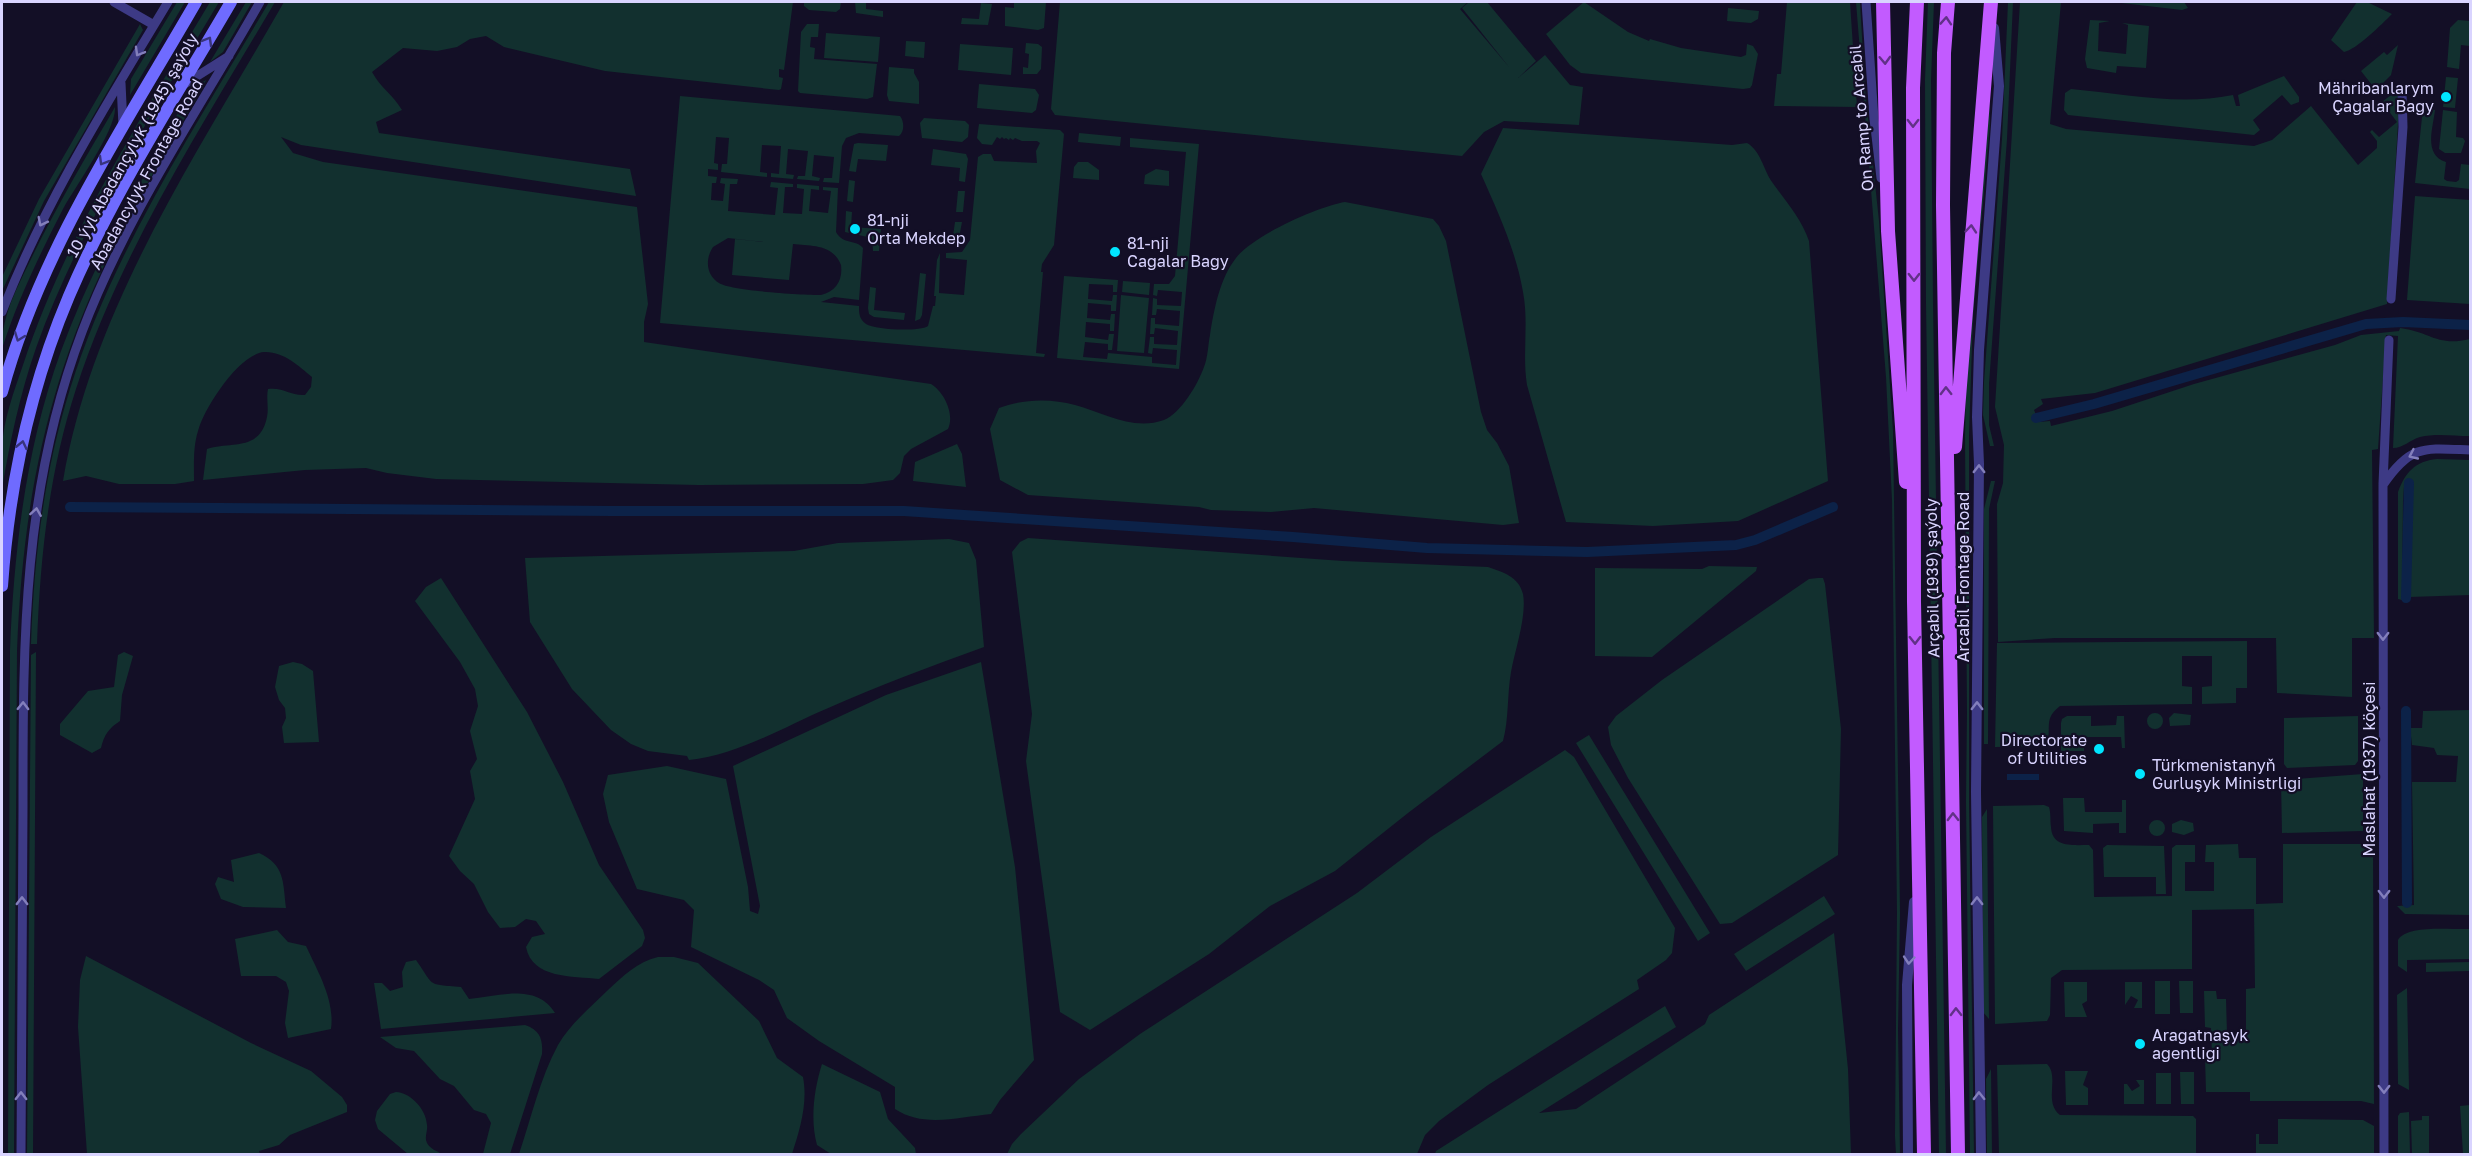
<svg xmlns="http://www.w3.org/2000/svg" width="2472" height="1156" font-family="'Golos Text',sans-serif">
<style>
.green{fill:#12302f;fill-rule:evenodd}
.water{fill:#0c2248}
.lines{fill:none;stroke-linecap:round;stroke-linejoin:round}
.canal{stroke:#0c2248;stroke-width:10}
.minor{stroke:#3d3a85;stroke-width:9}
.tertiary{stroke:#3d3a85;stroke-width:10}
.secondary{stroke:#6f6bff;stroke-width:12}
.primary{stroke:#c25bff;stroke-width:14}
.oneway{stroke:#623188}
.oneway2{stroke:#38347d}
.oneway3{stroke:#837fbc}
.poi-dot{fill:#00e5ff;stroke:#130f26;stroke-width:2}
.labels{text-anchor:middle;stroke-width:4.5;stroke-linejoin:round;paint-order:stroke}
.poi-label{font-size:16px;fill:#d9d4ff;stroke:#130f26;text-anchor:start}
.street-label{font-size:16px;fill:#d9d4ff;stroke:#130f26}
</style>
<rect width="100%" height="100%" fill="#130f26"/>
<path class="green" d="M177,2H185L130,95L131,79Z
M210,2H219C153,113 80,225 36,348C20,394 10,441 2,489C1,476 1,462 2,448C3,421 14,391 23,365C66,235 141,118 210,2Z
M246,2H252L223,52L210,62Z
M269,2H275C202,126 121,250 76,389C49,472 40,558 37,644H31C34,558 44,472 70,389C113,250 196,126 269,2Z
M284,2H793L784,70L779,69V77L783,78L781,89L779,90L605,71L504,47L486,36L470,39L457,47L437,51L403,48L372,72C380,87 393,95 402,110L376,122L379,133L630,169L636,196L301,145L281,137L293,153L323,162L637,207L648,304L644,322V342L931,384C944,392 955,414 948,429L911,449L904,456L900,473L893,480L863,484L699,485L436,479L387,473L366,468L305,470L203,480L207,449C231,441 260,452 267,417C269,408 266,398 268,389C284,387 290,396 305,395L311,387L312,377C299,366 283,351 264,352C239,354 204,408 198,431C193,447 194,464 194,481L175,484H119L86,476L63,481C93,305 198,153 284,2Z
M804,2H841L840,9L836,12L809,10L804,6Z
M855,2H866V9L883,11V17L856,13Z
M1014,2H1046L1044,28L1038,30L1005,26V7L1014,8Z
M1060,2H1468L1460,9L1509,67L1462,8L1469,2H1487L1536,61L1518,78L1545,55L1570,85L1583,87L1579,125L1504,121L1484,132L1462,156L1055,115L1051,109Z
M1584,2L1628,32L1649,41L1650,39L1681,48L1741,57L1746,55L1747,44L1753,46L1758,54L1752,85L1750,88L1743,89L1581,73L1570,65L1546,34Z
M1787,2H1850L1857,107L1774,106L1777,74H1781Z
M1856,2H1860L1865,89L1879,221L1893,431L1900,913L1898,1030L1900,1154H1896L1895,1136L1897,913L1892,500L1886,377Z
M1928,2H1934L1931,80L1933,304L1946,1154H1939L1926,304L1925,80Z
M2008,2H2013L2007,139L1989,384V425L1994,446H1990L1983,415L1984,382L2002,139Z
M2020,2H2061L2050,124L2066,129L2254,146L2272,140L2311,106L2358,165L2377,148V141L2370,132L2372,130L2379,137L2397,122L2382,102L2391,95L2388,89L2395,84L2400,91L2387,304L2095,393L2041,399L2043,404L2034,410L2039,422L2050,421L2051,426L2112,411L2194,384L2335,345L2361,335L2399,331L2400,328C2431,332 2437,347 2470,339V436C2454,436 2436,433 2420,437C2410,440 2403,448 2393,448L2398,336L2386,335L2378,449L2372,450L2374,638H2352V697L2277,693L2276,638H2055L1998,642L1997,504L2003,483L2004,445L1995,407Z
M2113,2H2184L2188,8L2182,10Z
M2357,2H2367L2392,14C2382,24 2356,50 2344,52L2331,40Z
M981,3L992,4L988,25L961,24L962,18L979,19Z
M1728,8L1759,11L1758,19L1751,23L1727,21Z
M2090,20L2110,21L2099,23L2098,51L2126,54L2128,25L2122,23L2149,26L2146,68L2117,66L2116,73L2087,68L2085,59Z
M2458,20L2470,21V46L2461,45L2459,69L2447,67L2450,28Z
M140,24L143,30L44,201L2,291V277L39,199Z
M807,24H819L818,37H811L810,47L815,48L814,59L877,64L873,97L867,99L800,93L798,91L801,32Z
M826,33L880,37L878,62L824,58Z
M906,41L925,42L924,58L905,56Z
M1026,43L1038,44L1042,47L1041,69L1037,74H1023V67L1028,68L1029,54L1025,53Z
M960,44L1013,48L1011,75L958,70Z
M2398,45L2391,75L2376,90L2361,71L2384,52L2387,55Z
M889,67L914,69V73L919,82V104L889,101L887,95Z
M2284,76L2299,97V102L2291,105L2282,95L2253,120L2260,130L2254,135L2068,115L2064,110L2065,93L2071,89C2124,94 2180,106 2233,95L2236,106H2240L2238,95Z
M2446,77L2458,78L2455,108L2443,107Z
M206,80C199,96 188,112 179,128C158,165 137,201 117,239C48,376 23,498 17,651L14,1154H8L10,650C14,549 26,447 61,351C86,283 120,218 156,155C166,136 187,89 206,80Z
M979,84L1035,89L1039,95L1036,110L1032,113L977,108Z
M1989,93L1990,124L1973,316L1969,436V801L1974,1154H1970L1966,801L1967,712L1965,436L1966,376Z
M680,96L900,116C904,121 905,131 899,136L859,133L846,138L842,146L839,183L823,182L824,178H832L834,157L814,155L812,176L820,178L819,181L797,179L798,176H805L808,151L788,149L786,174L794,175L793,179L771,177V173L779,174L781,146L762,145L760,172L767,173V177L721,172L722,164H727L729,138L716,137L714,163L718,164V170L708,169V176L717,177L716,183H712L711,200L723,201L725,184L720,183L721,178L738,179L737,184H730L728,211L775,215L778,188L770,187L771,182L793,184V187H785L783,213L802,214L804,189L797,188V184L819,186V190L811,189L809,211L828,213L831,191L823,190V187L838,188L836,232C843,245 856,239 863,248L859,300L834,297L821,302L859,306C859,313 859,319 866,324C875,330 919,332 928,326L933,306H935L936,296H934L937,260L940,253L939,293L964,295L967,260L946,258V253L962,252L970,240L978,157L983,154H991L994,161L1037,163L1036,151L1040,143L1037,141H1022L1015,138L1013,140L1010,138L1009,140L1006,138L1004,139L1002,137L1000,139L997,137L992,145L982,144L977,138L979,124L1060,130L1064,134L1054,245L1042,264L1041,272H1043L1036,353L1045,354L1044,357L660,323ZM728,238L765,242L735,239L732,275L789,280L793,244C811,246 833,244 841,265C843,280 836,291 821,295C804,295 731,291 719,283C706,275 705,259 713,247Z
M115,107C117,129 75,187 63,209C40,254 17,301 2,349C1,317 17,288 31,259C56,207 86,157 115,107Z
M2423,108L2435,110C2433,128 2423,155 2446,162L2444,179L2447,181L2456,182L2459,180L2461,164L2470,165V189L2415,183Z
M2443,110L2457,112L2456,137L2463,138L2465,141L2461,153H2445L2439,149Z
M924,118L965,121L969,125L968,137L962,142L922,138L920,123Z
M1503,128L1732,145L1747,143C1761,151 1763,169 1772,182C1786,202 1801,218 1809,241L1828,481L1738,521L1653,526L1566,522L1527,385C1522,354 1529,323 1523,292C1516,251 1498,212 1481,174Z
M1079,133L1121,137L1120,146L1078,142Z
M1130,138L1199,144L1179,369L1057,358L1064,276L1118,280L1117,292H1113V285L1089,284L1088,299L1112,301L1113,295H1117L1116,311H1111V305L1088,303L1087,318L1110,320L1111,314H1115L1114,331H1110V324L1086,322L1085,337L1108,340L1109,334H1114L1112,350H1108V344L1085,342L1083,357L1107,359L1108,353L1152,357V363L1176,365L1177,350L1153,348L1152,354L1148,353L1150,337H1154V344L1177,345L1178,331L1155,328L1154,334H1150L1151,318H1155V324L1179,326L1180,311L1157,309L1156,315H1152L1153,298L1157,299V305L1181,306L1182,292L1158,290L1157,296L1153,295L1154,284H1169L1175,276L1186,152L1130,147Z
M858,143L888,145L886,161L858,159L856,172L849,171L854,144Z
M933,149L966,154L968,159L965,182L959,181L960,168L931,165Z
M1078,162H1088L1099,170V180L1073,178L1074,167Z
M1156,169L1169,171V186L1144,184L1145,175Z
M849,180L855,181L853,202L847,201Z
M958,191H965L963,212H956Z
M2415,196L2470,200V304L2407,300Z
M1345,202L1433,219L1439,226L1446,241L1481,412L1487,430L1497,443L1509,466L1519,523L1503,525L1314,508L1271,512L1211,510L1199,507L1028,495L1000,480L990,429L999,408C1023,399 1050,398 1075,405C1104,413 1133,431 1164,420C1181,413 1198,384 1204,367C1208,357 1208,345 1210,335C1214,309 1220,278 1236,258C1252,236 1319,206 1345,202Z
M846,211L852,212L851,227L881,229L879,251H873L872,238L845,232Z
M955,222H962L958,243L923,241V234L953,236Z
M920,273L926,274L922,315L920,319L915,321Z
M1123,281L1150,283L1149,295L1122,292Z
M870,287L876,288L874,310L905,313L904,320L874,317L869,314L868,308Z
M1121,295L1149,298L1144,353L1117,351Z
M957,444L962,454L966,487L913,481L915,462Z
M2437,459L2470,460V595L2409,597L2412,482L2408,481L2404,487L2403,501L2402,600L2398,599V492C2405,473 2415,461 2437,459Z
M1991,481H1995L1989,509L1988,744H1984V509Z
M1028,538L1343,561L1488,567C1503,572 1519,577 1523,594C1527,616 1515,650 1511,672C1507,695 1509,719 1503,741L1408,813L1335,871L1270,906L1209,954L1090,1030L1060,1012L1026,761L1032,714L1012,552L1020,542Z
M949,539L969,543L976,560L984,647C931,666 878,686 826,709C784,727 735,756 689,760L687,756L648,751L631,744L611,730L572,689L530,622L525,558L794,551L838,543Z
M1709,566L1757,567L1756,571L1652,657L1595,656V568L1702,569Z
M441,578L527,712L563,782L599,865L643,930L645,938L642,946L599,979C573,976 532,979 526,947L532,937L545,934L536,921L526,919L515,927L500,928L488,912L474,884L460,871L449,856L475,799L470,771L477,759L470,731L478,706L475,689L460,662L415,601L426,587Z
M1818,578H1823L1825,584L1841,729L1838,855L1732,923L1720,924L1628,778L1611,745L1608,727L1616,716L1662,680L1809,579Z
M2247,641V688H2236V703L2202,704V687L2212,686V656H2182V686L2192,687V704L2060,706C2043,719 2052,727 2047,744L2043,746L1995,747L1997,643Z
M36,652L33,1154H27L31,655Z
M124,652L133,656L122,695L120,721C109,728 104,735 101,748L92,753L60,735V724L88,691L114,687L118,655Z
M293,662L302,664L313,671L319,742L284,743L282,727L286,718L285,708L279,700L275,687L279,666Z
M981,662L1015,867L1034,1060L1000,1100L991,1114C959,1117 923,1128 895,1109V1087L819,1041L787,1018L774,990L759,980L691,947L694,910L684,900L637,889L609,822L603,794L608,775L667,766L726,779L748,887L750,911L758,914L760,906L733,766L886,695Z
M2470,710V915L2405,914L2397,906L2414,905L2412,782H2456L2458,756L2437,755L2434,748L2412,745L2410,728H2422L2423,711Z
M2147 721a8 8 0 1 1 16 0a8 8 0 1 1-16 0Z
M2174,713L2191,715L2190,725L2170,726L2169,718Z
M2067,716H2091V726L2116,725L2117,716H2124L2125,748H2122L2121,737H2084V751H2061V723L2062,719Z
M2358,716V761L2355,765L2287,768L2284,764V718Z
M1589,735L1710,933L1698,941L1576,743Z
M1565,750L1574,757L1675,928L1672,953L1666,960L1637,980L1639,989L1488,1085L1439,1121L1425,1135L1417,1154H1007L1012,1144L1021,1134L1079,1079L1140,1034L1357,893L1431,837Z
M2363,774V831L2282,833L2281,780Z
M2063,798H2084L2085,812H2122V800H2126V833H2119V823L2093,824V833L2064,831Z
M2044,805L2049,807C2051,814 2050,820 2051,827C2052,848 2073,845 2089,845L2093,850L2094,897L2172,896V848L2176,845H2195V862H2185V891H2214V862H2205L2206,845L2238,844L2239,858H2256V904L2283,903V844H2373L2374,1104L2361,1101H2250V1092H2206L2205,1056L2212,1055L2211,1028L2205,1027L2204,991H2216L2217,999H2226L2227,1034H2246V989L2255,988L2254,909L2192,910V969L2062,970L2051,978L2050,1015L2047,1021L1995,1024L1993,806Z
M1987,809L1989,1019L1983,1012L1982,817Z
M2181,820L2193,823L2194,831L2184,835L2172,832V824Z
M2149 828a8 8 0 1 1 16 0a8 8 0 1 1-16 0Z
M2107,845L2164,846L2166,894H2156V877H2104L2103,848Z
M259,853C285,865 283,882 286,908L243,907L221,899L215,884L218,877L234,882L231,860Z
M1824,896L1835,914L1746,971L1734,954Z
M2470,929V959L2407,960V972L2398,966V940C2407,924 2453,930 2470,929Z
M277,930L288,942L306,946C318,972 335,1000 331,1029L288,1038L285,1023L289,991L286,982L276,976H241L235,939Z
M1834,933L1848,1069L1851,1154H1435L1436,1151L1665,1006L1676,1027L1539,1113L1576,1109L1705,1024L1709,1015Z
M86,956L251,1043L311,1071L342,1097L347,1105V1112L290,1135L279,1145L259,1151L260,1154H87L78,1027L80,980Z
M658,957H674L698,963L759,1021L777,1058L803,1077C808,1103 800,1129 792,1154H519C531,1119 540,1078 558,1045C570,1024 591,1007 608,990C623,976 637,962 658,957Z
M416,960C435,987 426,984 461,987L469,999C498,996 537,983 555,1013L381,1029L374,983H382L390,991L403,987L402,972L406,962Z
M2470,962V971L2426,972V963Z
M2155,981H2170V1014H2155Z
M2179,981H2193V1013H2180Z
M2064,982H2087V1001L2082,1004L2087,1017H2065Z
M2125,982H2142V1008H2134L2138,1000L2131,996L2125,1005Z
M2407,988L2409,1090L2398,1084L2397,995Z
M525,1025C540,1030 543,1039 542,1054L510,1154H483L491,1123L486,1114L474,1110L454,1086L440,1079L414,1051L396,1048L380,1037Z
M822,1064L880,1092L888,1119L915,1148L916,1154H831L817,1145C810,1120 814,1089 822,1064Z
M2047,1064C2060,1077 2043,1102 2060,1115L2193,1116L2196,1119V1154H1999L1997,1065Z
M1991,1069L1992,1154H1987L1986,1079Z
M2065,1071H2088L2083,1085L2088,1088V1105H2066Z
M2180,1072H2194V1104H2181Z
M2156,1073H2171V1104H2156Z
M2136,1080H2144V1104H2124V1084H2127L2132,1091L2140,1086Z
M396,1092C411,1093 426,1109 427,1125C428,1131 424,1137 427,1143C430,1149 437,1151 442,1154H408L378,1129L375,1120L377,1111L390,1094Z
M2470,1105V1154H2463L2460,1106Z
M2409,1112L2410,1154H2398V1116L2400,1113Z
M2422,1116H2429V1154H2412L2411,1121L2422,1120Z
M2278,1119L2363,1120L2374,1126V1154H2256V1134H2259V1144H2278Z"/>
<path class="water" d="M2007,774H2039V780H2007Z"/>
<g class="lines">
<path class="canal" d="M2036,418L2094,404L2366,324L2403,322L2470,325
M70,507L613,511H904L1293,537L1427,548L1587,552L1736,545L1755,540L1833,507
M2406,598L2409,483
M2406,711L2407,903"/>
<path class="minor" d="M114,2L154,25
M1866,2L1874,119L1881,178
M121,83L123,126
M183,85L229,56
M2391,299L2403,127L2402,91
M2,312C43,205 109,100 168,2
M2383,484L2389,340
M21,1154C21,1039 22,924 23,809C23,642 22,491 82,332C126,215 199,110 260,2
M2384,1154L2383,485C2411,444 2424,448 2470,450"/>
<path class="tertiary" d="M1908,1154L1907,985L1914,902
M1981,1154L1976,792L1979,464L1977,417L1979,350L1999,86L1994,28"/>
<path class="secondary" d="M2,392C40,251 124,127 196,2
M2,586C9,486 30,388 69,296C113,193 175,98 231,2"/>
<path class="primary" d="M1883,2L1888,231L1906,482
M1917,2L1913,88L1914,602L1924,1154
M1948,2L1944,53L1943,205L1958,1154
M1955,447L1991,2"/>
</g>
<defs><path id="oneway-chevron" d="M-2-3.5L2.5 0L-2 3.5" fill="none" stroke-width="1.6" stroke-linecap="round" stroke-linejoin="round" transform="scale(1.5)"/></defs>
<g class="oneway">
<use href="#oneway-chevron" transform="translate(1946 21) rotate(-86)"/>
<use href="#oneway-chevron" transform="translate(1885 60) rotate(88)"/>
<use href="#oneway-chevron" transform="translate(1913 123) rotate(90)"/>
<use href="#oneway-chevron" transform="translate(1971 229) rotate(-85)"/>
<use href="#oneway-chevron" transform="translate(1914 277) rotate(90)"/>
<use href="#oneway-chevron" transform="translate(1946 391) rotate(-91)"/>
<use href="#oneway-chevron" transform="translate(1915 640) rotate(89)"/>
<use href="#oneway-chevron" transform="translate(1953 817) rotate(-91)"/>
<use href="#oneway-chevron" transform="translate(1956 1012) rotate(-91)"/>
</g>
<g class="oneway2">
<use href="#oneway-chevron" transform="translate(208 41) rotate(-60)"/>
<use href="#oneway-chevron" transform="translate(103 161) rotate(120)"/>
<use href="#oneway-chevron" transform="translate(19 337) rotate(111)"/>
<use href="#oneway-chevron" transform="translate(22 445) rotate(-77)"/>
</g>
<g class="oneway3">
<use href="#oneway-chevron" transform="translate(139 52) rotate(120)"/>
<use href="#oneway-chevron" transform="translate(42 222) rotate(117)"/>
<use href="#oneway-chevron" transform="translate(2413 455) rotate(155)"/>
<use href="#oneway-chevron" transform="translate(1979 469) rotate(-90)"/>
<use href="#oneway-chevron" transform="translate(36 512) rotate(-81)"/>
<use href="#oneway-chevron" transform="translate(2383 636) rotate(90)"/>
<use href="#oneway-chevron" transform="translate(23 706) rotate(-89)"/>
<use href="#oneway-chevron" transform="translate(1977 706) rotate(-90)"/>
<use href="#oneway-chevron" transform="translate(2384 894) rotate(90)"/>
<use href="#oneway-chevron" transform="translate(22 901) rotate(-90)"/>
<use href="#oneway-chevron" transform="translate(1977 901) rotate(-90)"/>
<use href="#oneway-chevron" transform="translate(1909 960) rotate(95)"/>
<use href="#oneway-chevron" transform="translate(2384 1089) rotate(90)"/>
<use href="#oneway-chevron" transform="translate(21 1096) rotate(-90)"/>
<use href="#oneway-chevron" transform="translate(1979 1096) rotate(-91)"/>
</g>
<g class="poi-dot">
<circle cx="2446" cy="97" r="6"/>
<circle cx="855" cy="229" r="6"/>
<circle cx="1115" cy="252" r="6"/>
<circle cx="2099" cy="749" r="6"/>
<circle cx="2140" cy="774" r="6"/>
<circle cx="2140" cy="1044" r="6"/>
</g>
<g class="labels">
<g class="poi-label">
<text x="2434" y="94" text-anchor="end">Mähribanlarym<tspan x="2434" dy="18">Çagalar Bagy</tspan></text>
<text x="867" y="226">81-nji<tspan x="867" dy="18">Orta Mekdep</tspan></text>
<text x="1127" y="249">81-nji<tspan x="1127" dy="18">Cagalar Bagy</tspan></text>
<text x="2087" y="746" text-anchor="end">Directorate<tspan x="2087" dy="18">of Utilities</tspan></text>
<text x="2152" y="771">Türkmenistanyň<tspan x="2152" dy="18">Gurluşyk Ministrligi</tspan></text>
<text x="2152" y="1041">Aragatnaşyk<tspan x="2152" dy="18">agentligi</tspan></text>
</g>
<g class="street-label">
<text transform="translate(1861 118) rotate(-95)" y="6">On Ramp to Arcabil</text>
<text transform="translate(132 145) rotate(-61)" y="6">10 ýyl Abadançylyk (1945) şaýoly</text>
<text transform="translate(146 174) rotate(-61)" y="6">Abadancylyk Frontage Road</text>
<text transform="translate(1963 577) rotate(-90)" y="6">Arcabil Frontage Road</text>
<text transform="translate(1932 578) rotate(-91)" y="6">Arçabil (1939) şaýoly</text>
<text transform="translate(2369 769) rotate(-90)" y="6">Maslahat (1937) köçesi</text>
</g>
</g>
<rect width="2472" height="1156" fill="none" stroke="#d9d4ff" stroke-width="6"/>
</svg>
